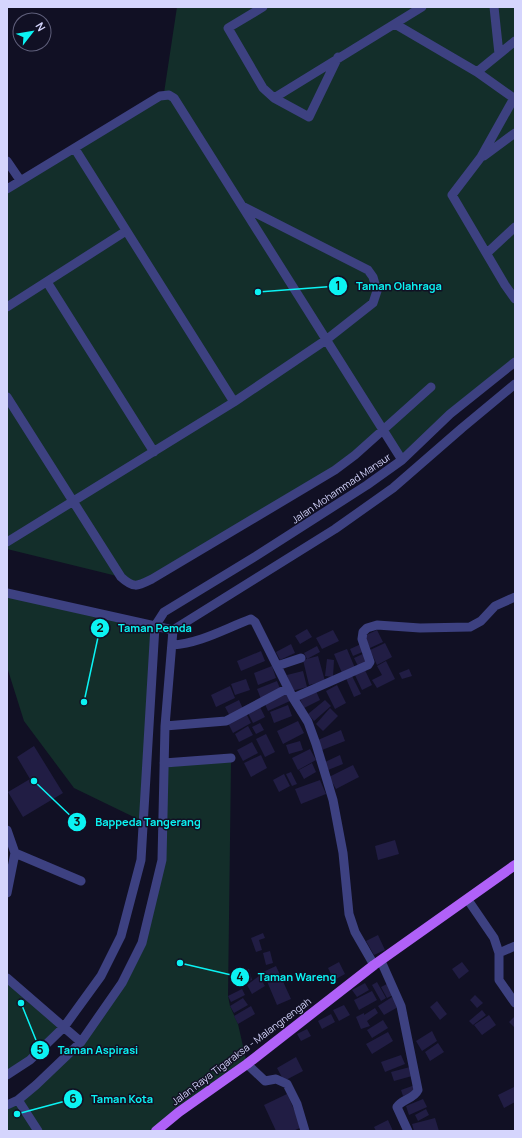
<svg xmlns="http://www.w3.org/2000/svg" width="522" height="1138" font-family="Manrope,sans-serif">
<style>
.green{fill:#132e2a}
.building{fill:#211d44}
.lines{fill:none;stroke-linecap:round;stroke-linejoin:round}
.street{stroke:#3d4181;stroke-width:9}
.primary{stroke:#b061f8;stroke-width:10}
.labels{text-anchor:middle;stroke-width:3;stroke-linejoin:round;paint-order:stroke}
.street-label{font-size:10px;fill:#d5d5fd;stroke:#111024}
.leader{fill:none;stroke:#0bf3f3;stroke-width:1.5}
.callout-dot{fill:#0bf3f3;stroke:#111024;stroke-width:1.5}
.mark-label{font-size:12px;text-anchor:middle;font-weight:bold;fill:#111}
.callout-label{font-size:11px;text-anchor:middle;font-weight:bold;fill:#0bf3f3;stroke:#111024;stroke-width:3;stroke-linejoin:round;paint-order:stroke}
</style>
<rect width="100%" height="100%" fill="#111024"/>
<path class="green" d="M177,7H515V362L402,460L384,431L359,452L138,585L121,577L7,549V189L164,93Z
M7,593L155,626L142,821L74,788L24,721L7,667Z
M231,762L228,996L230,1006L238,1024L247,1064L156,1131H7V1105L81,1042L142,943L162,860L164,766Z
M7,978L64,1027L7,1075Z"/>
<path class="building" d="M307,629L312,637L300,644L295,636Z
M333,630L339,641L322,649L316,638Z
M377,630L383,642L370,648L364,636Z
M385,643L392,657L377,665L370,650Z
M291,644L295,653L280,660L276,652Z
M361,644L365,651L353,656L350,649Z
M317,646L320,652L307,659L304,653Z
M347,649L355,668L342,673L334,654Z
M261,651L265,661L241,671L237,661Z
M365,653L369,661L358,666L354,658Z
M318,656L325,681L309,685L303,660Z
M327,659L334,660L333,677L325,676Z
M386,661L395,679L377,688L372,680L382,675L377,666Z
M272,666L276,678L258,685L254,673Z
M364,668L372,685L362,690L354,673Z
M409,669L412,676L402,679L399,673Z
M303,671L307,687L292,691L287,675Z
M351,674L361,694L354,697L345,676Z
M246,679L250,690L235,695L231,684Z
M277,681L281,691L261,699L257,689Z
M337,685L346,703L335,709L326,691Z
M230,686L235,698L216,707L211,695Z
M316,691L320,700L304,708L300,699Z
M286,692L290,701L268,711L264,702Z
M239,700L244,711L231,718L225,707Z
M325,700L331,706L314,721L308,714Z
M288,705L292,716L274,723L270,712Z
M260,707L265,717L253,723L248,713Z
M330,708L338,716L323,731L316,724Z
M246,713L251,723L233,733L228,723Z
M298,721L304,733L283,744L277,731Z
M260,723L264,730L256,734L252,727Z
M248,726L253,735L239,742L235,734Z
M341,730L345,741L322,750L318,740Z
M266,734L275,752L265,757L256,739Z
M300,741L303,750L289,754L286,745Z
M252,742L258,753L243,761L237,750Z
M34,746L63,793L23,817L8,792L30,779L17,757Z
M310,749L316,760L298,770L292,758Z
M261,755L267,768L251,777L244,763Z
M340,755L343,764L328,770L325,762Z
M312,763L316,772L304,779L299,770Z
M353,765L359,777L336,789L329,777Z
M291,772L297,784L292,786L286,774Z
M284,774L290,786L279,792L273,780Z
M320,780L326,794L301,804L295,789Z
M395,840L399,854L378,860L375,846Z
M263,933L265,938L259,940L262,950L256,952L251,938Z
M378,935L385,950L374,955L366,941Z
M270,951L273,963L266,965L263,953Z
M339,962L345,974L334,980L328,968Z
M462,962L469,971L459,979L452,969Z
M276,966L291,999L277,1005L263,972Z
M249,969L252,980L246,982L243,971Z
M259,976L265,986L252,994L247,985Z
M377,982L386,998L381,1001L372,985Z
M365,983L369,990L357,997L352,990Z
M387,984L393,995L387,998L381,987Z
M242,989L245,995L231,1002L228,996Z
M372,991L377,1000L359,1010L354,1000Z
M475,995L483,1003L477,1008L470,1000Z
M392,997L398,1007L384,1015L378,1006Z
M243,998L248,1005L234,1013L230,1006Z
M437,1001L447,1014L440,1020L430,1007Z
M344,1005L350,1015L339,1021L333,1010Z
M251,1006L255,1014L238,1024L234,1016Z
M375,1008L378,1013L367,1021L370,1026L361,1029L356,1017L364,1013V1015Z
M482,1010L486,1015L473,1025L469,1021Z
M331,1014L335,1022L322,1029L318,1021Z
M489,1015L496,1025L482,1035L474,1025Z
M515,1016V1028L509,1022Z
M383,1020L388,1028L372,1038L367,1030Z
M307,1029L311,1036L301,1041L297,1034Z
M432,1031L437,1041L422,1051L416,1041Z
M388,1032L393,1041L372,1054L366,1044Z
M438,1043L444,1052L430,1061L425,1052Z
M401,1055L405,1064L385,1072L381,1062Z
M296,1057L303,1071L284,1081L277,1068Z
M410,1067L412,1076L394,1081L391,1072Z
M415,1085L417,1091L403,1096L401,1090Z
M514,1087L515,1102L504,1108L498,1095Z
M287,1094L302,1127L293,1131H276L264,1105Z
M423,1099L427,1107L409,1115L406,1106Z
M426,1109L429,1115L418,1121L415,1115Z
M435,1118L439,1131H414L412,1124Z
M388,1120L393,1131H376L374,1127Z"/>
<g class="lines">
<path class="street" d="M263,7L228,28L263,88L274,98L309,117L338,57
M494,7L499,54
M395,24L477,72L515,99
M477,72L515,41
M274,98L422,7
M514,98L481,157L452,195L505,285L515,299
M75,149L234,402
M484,156L515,133
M7,161L20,180
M7,189L160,96L169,95L174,98L402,460
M487,253L515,227
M47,282L154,452
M7,307L126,231
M7,397L121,577C134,589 138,586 152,579L335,470L355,455L431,387
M7,542L234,402L326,340L373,303L377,291L373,277L368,270L244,207
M7,593L173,630
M173,630L335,529L393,488L462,428L515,384
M172,645C201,643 224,629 251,619L255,622L293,698L308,722L316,744L333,800L343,853L349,914L355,932L374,965
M277,666L301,658
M293,698L368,665L370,662L362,639L363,632L367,628L377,625L420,628L470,627L481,621L495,606L515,597
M165,726L226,721L288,688
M164,763L231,758
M7,830L15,853L7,893
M15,853L81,881
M468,900L494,938L499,953V980L515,1003
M499,953L515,946
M381,961L401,1006L418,1090C414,1099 402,1099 397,1107L408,1131
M7,978L81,1042
M247,1064L265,1081L276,1079L287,1084L297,1104L305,1131
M7,1075L30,1060L64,1027L101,976L121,936L141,860L155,626L164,612L256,556L367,485L402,460L450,414L515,362
M18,1100L38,1131
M7,1105L18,1100L36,1085L81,1042L122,983L142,943L162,860L165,726L173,630"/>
<path class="primary" d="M156,1131L179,1112L247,1064L374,965L515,865"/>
</g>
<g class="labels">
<g class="street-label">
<text transform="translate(341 488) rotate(-34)" y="4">Jalan Mohammad Mansur</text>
<text transform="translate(241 1051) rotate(-37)" y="4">Jalan Raya Tigaraksa - Malangnengah</text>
</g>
</g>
<path class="leader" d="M258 292L338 286M84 702L100 628M34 781L77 822M180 963L240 977M21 1003L40 1050M17 1114L73 1099"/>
<g class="callout-dot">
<circle cx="258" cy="292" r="4"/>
<circle cx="84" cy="702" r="4"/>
<circle cx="34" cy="781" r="4"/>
<circle cx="180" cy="963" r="4"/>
<circle cx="21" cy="1003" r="4"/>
<circle cx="17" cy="1114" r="4"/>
<circle cx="338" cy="286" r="10"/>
<circle cx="100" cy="628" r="10"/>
<circle cx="77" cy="822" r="10"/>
<circle cx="240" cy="977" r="10"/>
<circle cx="40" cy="1050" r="10"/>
<circle cx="73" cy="1099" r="10"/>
</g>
<g class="mark-label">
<text x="338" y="290">1</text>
<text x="100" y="632">2</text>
<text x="77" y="826">3</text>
<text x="240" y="981">4</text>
<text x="40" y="1054">5</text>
<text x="73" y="1103">6</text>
</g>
<g class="callout-label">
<text x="399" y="290">Taman Olahraga</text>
<text x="155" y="632">Taman Pemda</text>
<text x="148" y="826">Bappeda Tangerang</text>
<text x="297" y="981">Taman Wareng</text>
<text x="98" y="1054">Taman Aspirasi</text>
<text x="122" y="1103">Taman Kota</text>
</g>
<rect width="522" height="1138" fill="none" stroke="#d5d5fd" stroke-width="16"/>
<g transform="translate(32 32) rotate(59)"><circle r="19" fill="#111024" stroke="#5f5f7b"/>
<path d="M0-3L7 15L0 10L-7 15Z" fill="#0bf3f3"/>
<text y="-6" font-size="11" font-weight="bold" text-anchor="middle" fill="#d5d5fd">N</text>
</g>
</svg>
